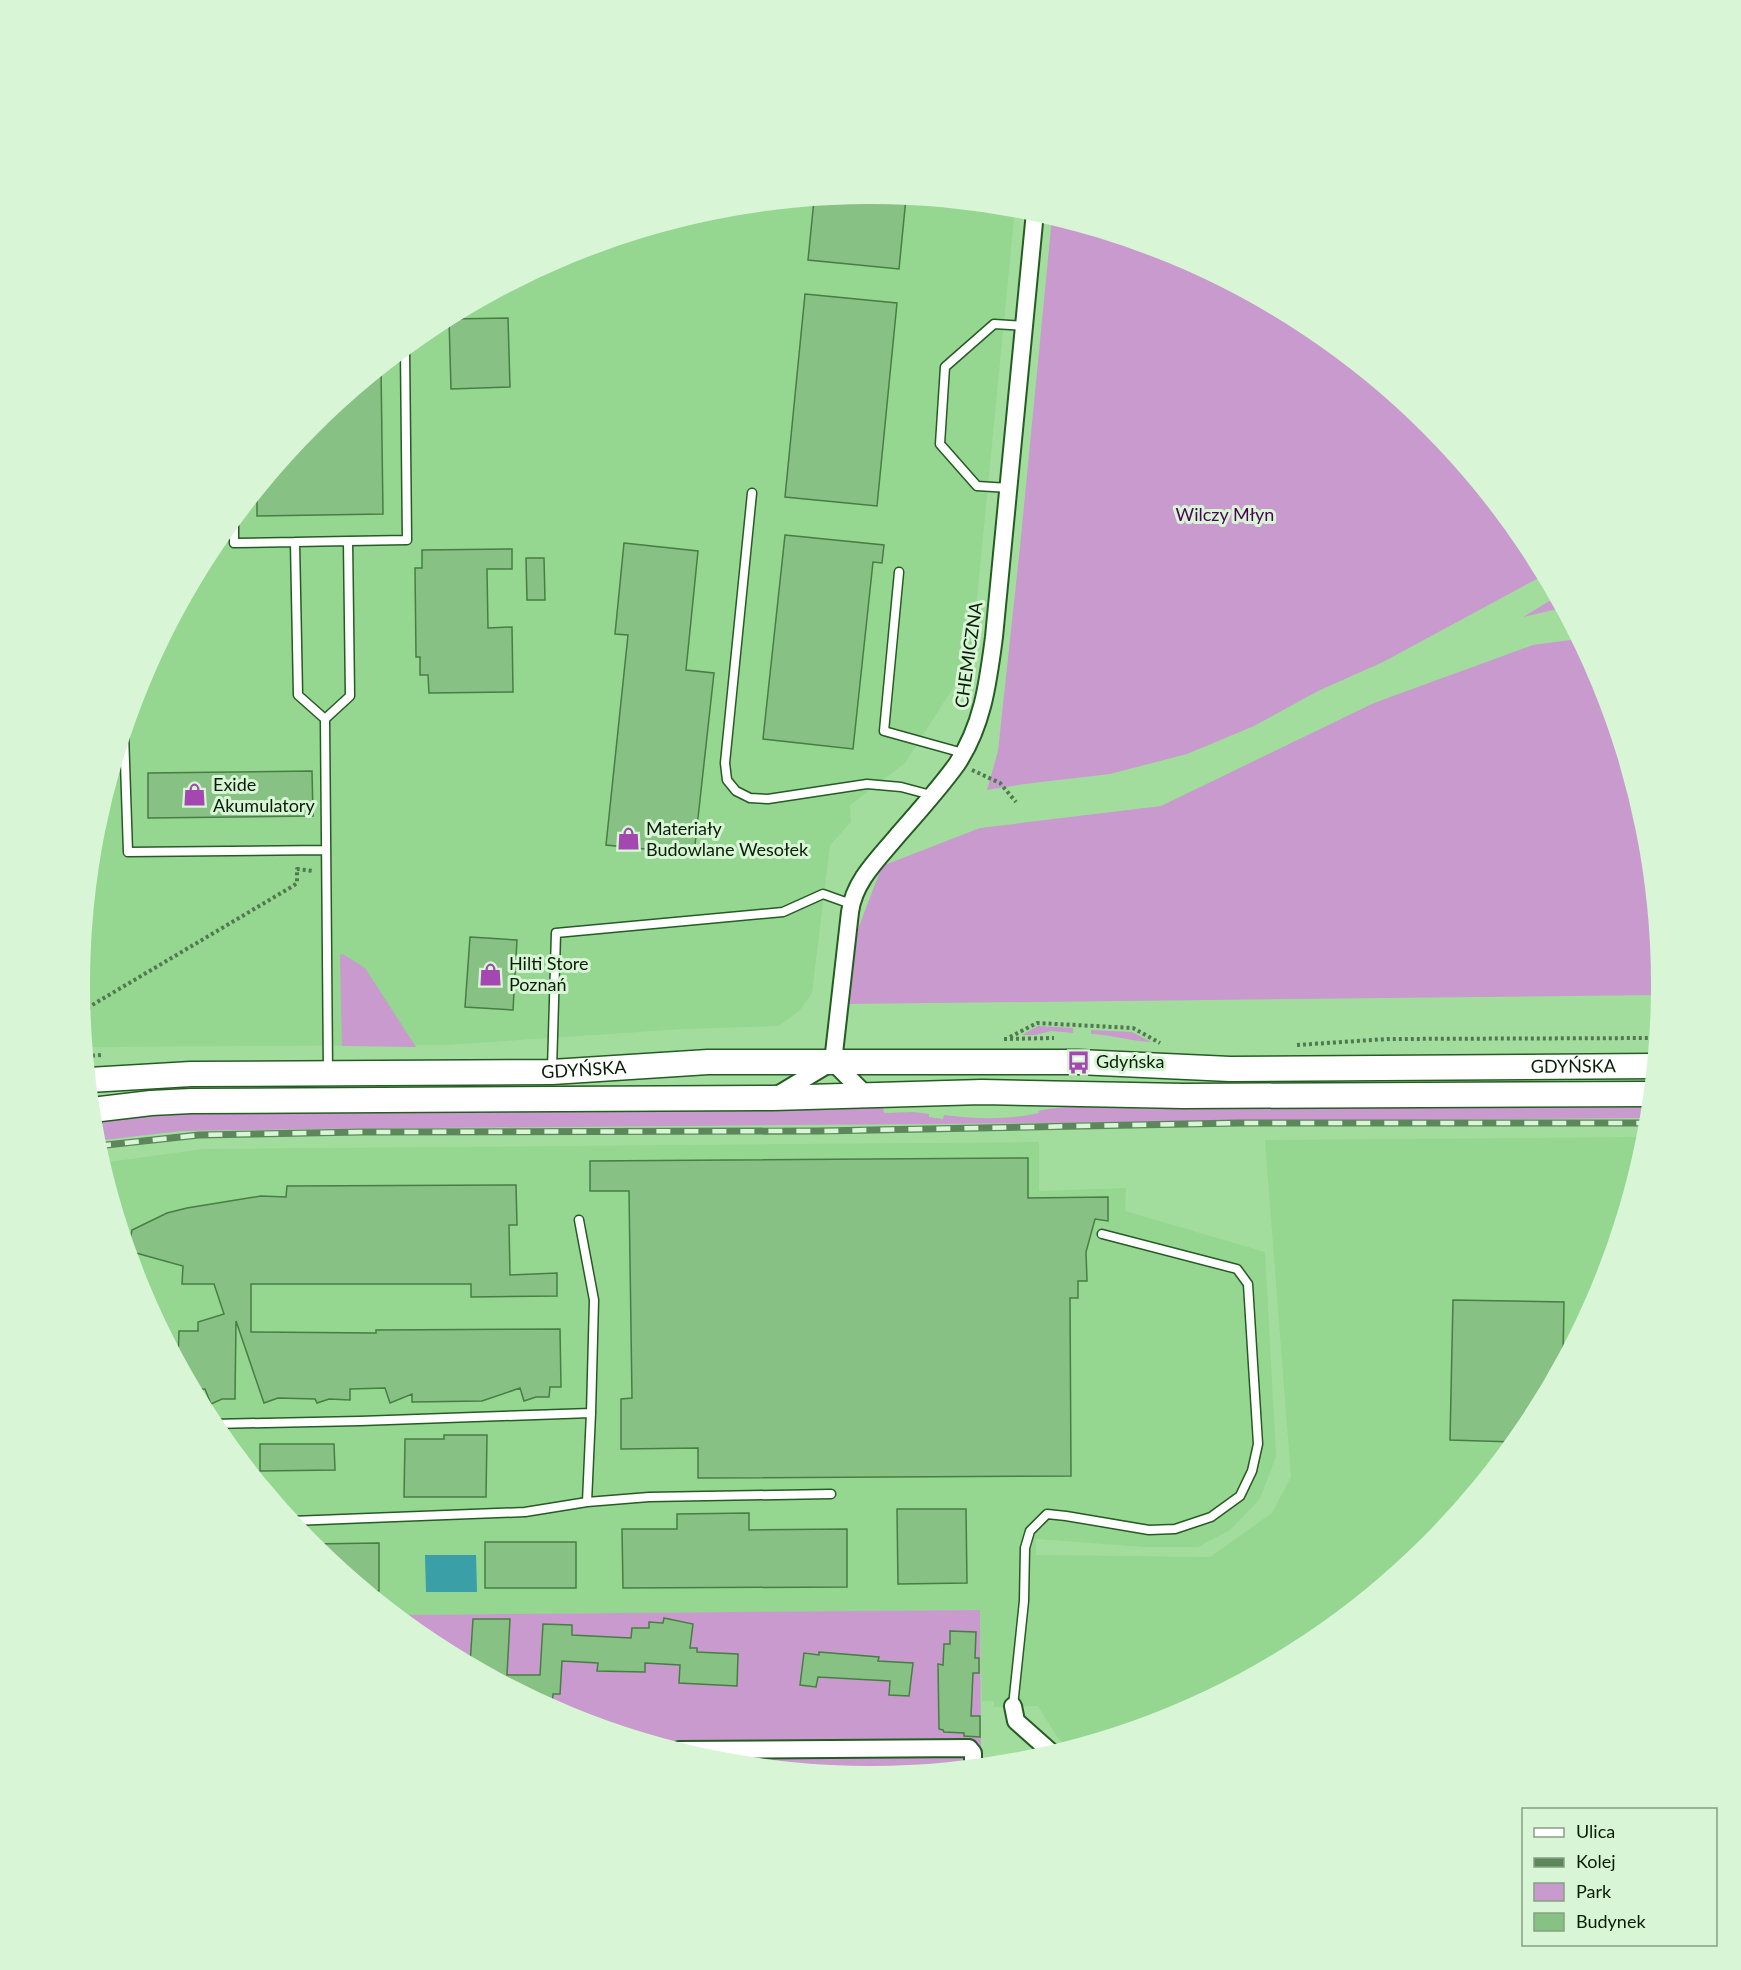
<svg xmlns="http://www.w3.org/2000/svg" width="1741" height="1970" font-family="Lato,sans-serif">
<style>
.built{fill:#95d691}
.green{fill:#c89acd}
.water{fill:#3a9fa7}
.building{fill:#87c183;stroke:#477e44;stroke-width:1.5}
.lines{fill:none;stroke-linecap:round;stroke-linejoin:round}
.service-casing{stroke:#255c23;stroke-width:11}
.minor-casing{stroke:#255c23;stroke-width:20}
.secondary-casing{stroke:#255c23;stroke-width:27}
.path{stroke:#51794f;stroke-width:4;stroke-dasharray:3 3;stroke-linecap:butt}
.service{stroke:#fff;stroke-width:8}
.minor{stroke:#fff;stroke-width:16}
.secondary{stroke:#fff;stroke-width:24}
.rail-casing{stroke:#5c875a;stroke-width:7}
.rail{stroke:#d8f6d6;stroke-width:4.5;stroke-dasharray:14;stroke-linecap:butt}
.labels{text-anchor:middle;stroke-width:6;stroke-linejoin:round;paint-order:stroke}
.park-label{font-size:18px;fill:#4d0056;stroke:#d8f6d6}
.street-label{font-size:18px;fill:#081e07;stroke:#d8f6d6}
.poi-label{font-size:18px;fill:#081e07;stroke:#d8f6d6;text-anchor:start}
</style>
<rect width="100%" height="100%" fill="#a2dd9e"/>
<path class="built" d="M871,194L1015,208L971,660L905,763L850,805L851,822L830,845L812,993L800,1010L779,1026L684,1029L445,1045L86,1047L80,985L95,830L140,682L213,545L311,425L431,327L568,254L717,209Z
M1646,1137L1601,1288L1528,1425L1430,1545L1310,1643L1173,1716L1069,1748L1058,1738L1038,1706L994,1707V1701H982L980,1610L397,1615L311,1544L213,1424L140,1287L102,1163L203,1149L1039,1142V1191L1126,1188L1125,1211L1265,1252L1276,1456L1260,1499L1230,1530L1198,1547H1144L1036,1539V1555L1210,1557L1272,1513L1291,1477L1265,1140Z"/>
<path class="green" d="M1052,218L1174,254L1310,328L1430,426L1528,546L1544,575L1383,662L1318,691L1254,726L1187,754L1110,774L1024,784L987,790L998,751L1020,547Z
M1556,597L1562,608L1523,617Z
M1578,639L1601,683L1646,831L1661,985V995L847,1004L858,929L882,866L980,828L1161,806L1374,703L1533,645Z
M343,954L365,968L416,1047L342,1046L340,955Z
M1038,1026L1073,1028V1033L1051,1031L1035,1035H1022Z
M1091,1030L1132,1032L1151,1042C1131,1041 1112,1035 1091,1034Z
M883,1107L884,1113L914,1112L929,1114V1117L943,1119L944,1115C975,1119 1008,1120 1039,1113L1038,1111C1073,1103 1109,1108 1144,1109L1649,1107L1648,1118L311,1129L181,1131L95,1141L93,1123L129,1118L185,1114L810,1110Z
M980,1610L981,1765L870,1776L716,1761L567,1716L431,1643L397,1615Z"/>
<path class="water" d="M425,1555H476L477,1592H426Z"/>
<path class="building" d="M871,194L906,198L899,269L808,260L814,200Z
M805,294L897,303L877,506L785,497Z
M508,318L510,387L451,389L449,319Z
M381,368L383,514L257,516V492L311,425Z
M785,535L884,545L882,563L873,562L853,749L763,739Z
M624,543L698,551L686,670L714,673L694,854L606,845L628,635L615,634Z
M512,549V569H487L488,628L512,627L513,692L429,693L428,675H420V657H416L415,568H422V550Z
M526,558H544L545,600H527Z
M312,771L313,816L148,818V773Z
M470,937L517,940L513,1010L465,1007Z
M1028,1158V1198L1108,1197V1221L1095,1219L1086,1252L1087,1281H1078V1298H1070L1071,1476L698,1478V1448L621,1449V1399L632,1398L629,1191H590V1161Z
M516,1185L517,1225H509L510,1275L557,1273V1296L471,1297V1284H251V1332L376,1333V1330L560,1329L561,1387H550L549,1397H536L524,1401L520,1388L482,1401L412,1402V1394L390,1403L385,1388L350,1389V1400L329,1399L317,1403L315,1399L278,1398L264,1403L236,1321L235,1399H222L211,1404L205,1389H194L178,1360L179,1331H198V1322L224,1314L214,1284H182L183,1266L129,1251L128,1249L132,1230L167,1213L187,1208L261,1196L286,1197L287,1186Z
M1453,1300L1564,1302L1563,1359L1528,1425L1514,1442L1450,1440Z
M444,1435H487L486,1497H404L405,1439H444Z
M260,1444H334L335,1470L260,1471Z
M897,1509H966L967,1583L898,1584Z
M749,1513V1530L847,1529V1587L623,1588L622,1529H677V1514Z
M485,1542H576V1588H485Z
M379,1543V1591L369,1592L311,1544Z
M664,1618L693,1624L690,1648H697V1652L738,1654L737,1686L679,1683L680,1665L645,1663V1672L597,1671L598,1663L562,1661L560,1694H553L552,1707L470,1664L473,1619H510L507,1675H540L543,1624L572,1625V1635L631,1638L632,1628H649V1622L663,1623Z
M950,1631L976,1632L975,1658H979V1673H973L971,1716H980V1737L964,1736V1733L944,1732L943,1730L939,1729L938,1664L943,1665L944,1644H950Z
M819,1652L879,1657L878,1661L913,1663L909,1696L889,1695L890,1681L818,1677L816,1687L800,1685L804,1653L819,1655Z"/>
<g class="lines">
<defs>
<path id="service" d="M1009,488L977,486L940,444L945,367L994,324L1024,326
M752,493L725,763L727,780L736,791L750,798L768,799L867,784L901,787L931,795
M234,520V543L295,542
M348,541L407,540L405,349
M899,572L884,731L963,753
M325,719L350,696L348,541L295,542L298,695L325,719L328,1072
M124,733L128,852L325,850
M552,1069L556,933L783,912L823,894L851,904
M579,1220L594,1300L591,1413
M213,1424L360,1421L591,1413L587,1502L525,1512L292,1521
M587,1502L649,1497L831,1494
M1013,1706L1024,1601L1025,1548L1030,1531L1047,1514L1066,1516L1149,1530L1175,1529L1211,1517L1240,1496L1252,1471L1258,1444L1248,1284L1237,1269L1102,1234"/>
<path id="minor" d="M833,1062L850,912C854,881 879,858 898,835C918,812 939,789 957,764C983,725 988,682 994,637L1035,212
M833,1062L866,1095
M774,1097L832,1062
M1013,1706L1016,1721L1052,1753
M679,1750L969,1748L973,1753V1766"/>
<g id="secondary">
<path id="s1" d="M89,1080L191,1074L552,1072L708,1062H1078L1230,1069L1653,1066"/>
<path d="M92,1110L151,1103L191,1101L773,1098L982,1092L1183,1096L1651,1094"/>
</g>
</defs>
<use href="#service" class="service-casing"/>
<use href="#minor" class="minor-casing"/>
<use href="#secondary" class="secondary-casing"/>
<path class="path" d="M972,770L1000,783L1016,802
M82,1011L293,886L297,883V869L313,871
M1010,1037L1037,1023L1133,1028L1160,1043
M1004,1039L1054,1038
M1297,1045L1387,1039L1656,1038
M86,1056L101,1055"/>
<use href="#service" class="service"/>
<use href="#minor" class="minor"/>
<use href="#secondary" class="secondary"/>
<defs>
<path id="rail" d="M97,1146L199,1135L361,1132L820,1131L1238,1123H1648"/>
</defs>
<use href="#rail" class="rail-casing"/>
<use href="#rail" class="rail"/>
</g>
<defs>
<symbol id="shop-bare" viewBox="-9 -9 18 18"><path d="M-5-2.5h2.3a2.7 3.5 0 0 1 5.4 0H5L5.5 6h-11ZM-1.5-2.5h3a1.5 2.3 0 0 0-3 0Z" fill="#a447b0" stroke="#d8f6d6" stroke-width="2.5" paint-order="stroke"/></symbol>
<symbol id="bus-bare" viewBox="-9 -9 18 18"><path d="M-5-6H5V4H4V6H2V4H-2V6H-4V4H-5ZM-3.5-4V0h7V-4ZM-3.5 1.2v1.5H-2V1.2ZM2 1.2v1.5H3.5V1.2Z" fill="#a447b0" stroke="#d8f6d6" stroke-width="2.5" paint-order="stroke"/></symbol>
</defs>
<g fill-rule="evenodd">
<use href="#shop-bare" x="178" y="778" width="33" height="33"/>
<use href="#shop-bare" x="612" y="822" width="33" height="33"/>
<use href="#shop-bare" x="474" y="958" width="33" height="33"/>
<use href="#bus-bare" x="1062" y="1046" width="33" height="33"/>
</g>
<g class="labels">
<g class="park-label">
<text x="1225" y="521">Wilczy Młyn</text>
</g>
<g class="street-label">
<text transform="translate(969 655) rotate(-82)" y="6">CHEMICZNA</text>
<text dy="6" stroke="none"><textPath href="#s1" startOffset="1485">GDYŃSKA</textPath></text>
<text dy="6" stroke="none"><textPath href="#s1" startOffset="495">GDYŃSKA</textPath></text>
</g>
<g class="poi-label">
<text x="213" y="791">Exide<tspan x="213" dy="21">Akumulatory</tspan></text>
<text x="646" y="835">Materiały<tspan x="646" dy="21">Budowlane Wesołek</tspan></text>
<text x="509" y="970">Hilti Store<tspan x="509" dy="21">Poznań</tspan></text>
<text x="1096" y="1068">Gdyńska</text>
</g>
</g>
<path d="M0 0H1741V1970H0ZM870 204H871A780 780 0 0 1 1651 984V986A780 780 0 0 1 871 1766H870A780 780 0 0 1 90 986V984A780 780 0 0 1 870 204Z" fill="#d8f6d6" fill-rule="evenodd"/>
<rect x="1522" y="1808" width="195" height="138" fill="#d8f6d6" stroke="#85a083" stroke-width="1.5"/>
<rect x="1534" y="1828" width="30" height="9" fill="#ffffff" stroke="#85a083" stroke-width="1.5"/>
<text x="1576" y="1838" font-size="18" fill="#081e07">Ulica</text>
<rect x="1534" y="1858" width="30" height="9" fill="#5c875a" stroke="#85a083" stroke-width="1.5"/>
<text x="1576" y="1868" font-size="18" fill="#081e07">Kolej</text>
<rect x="1534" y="1883" width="30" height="18" fill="#c89acd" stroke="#85a083" stroke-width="1.5"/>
<text x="1576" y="1898" font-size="18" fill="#081e07">Park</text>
<rect x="1534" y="1913" width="30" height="18" fill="#87c183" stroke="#85a083" stroke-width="1.5"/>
<text x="1576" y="1928" font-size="18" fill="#081e07">Budynek</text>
</svg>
